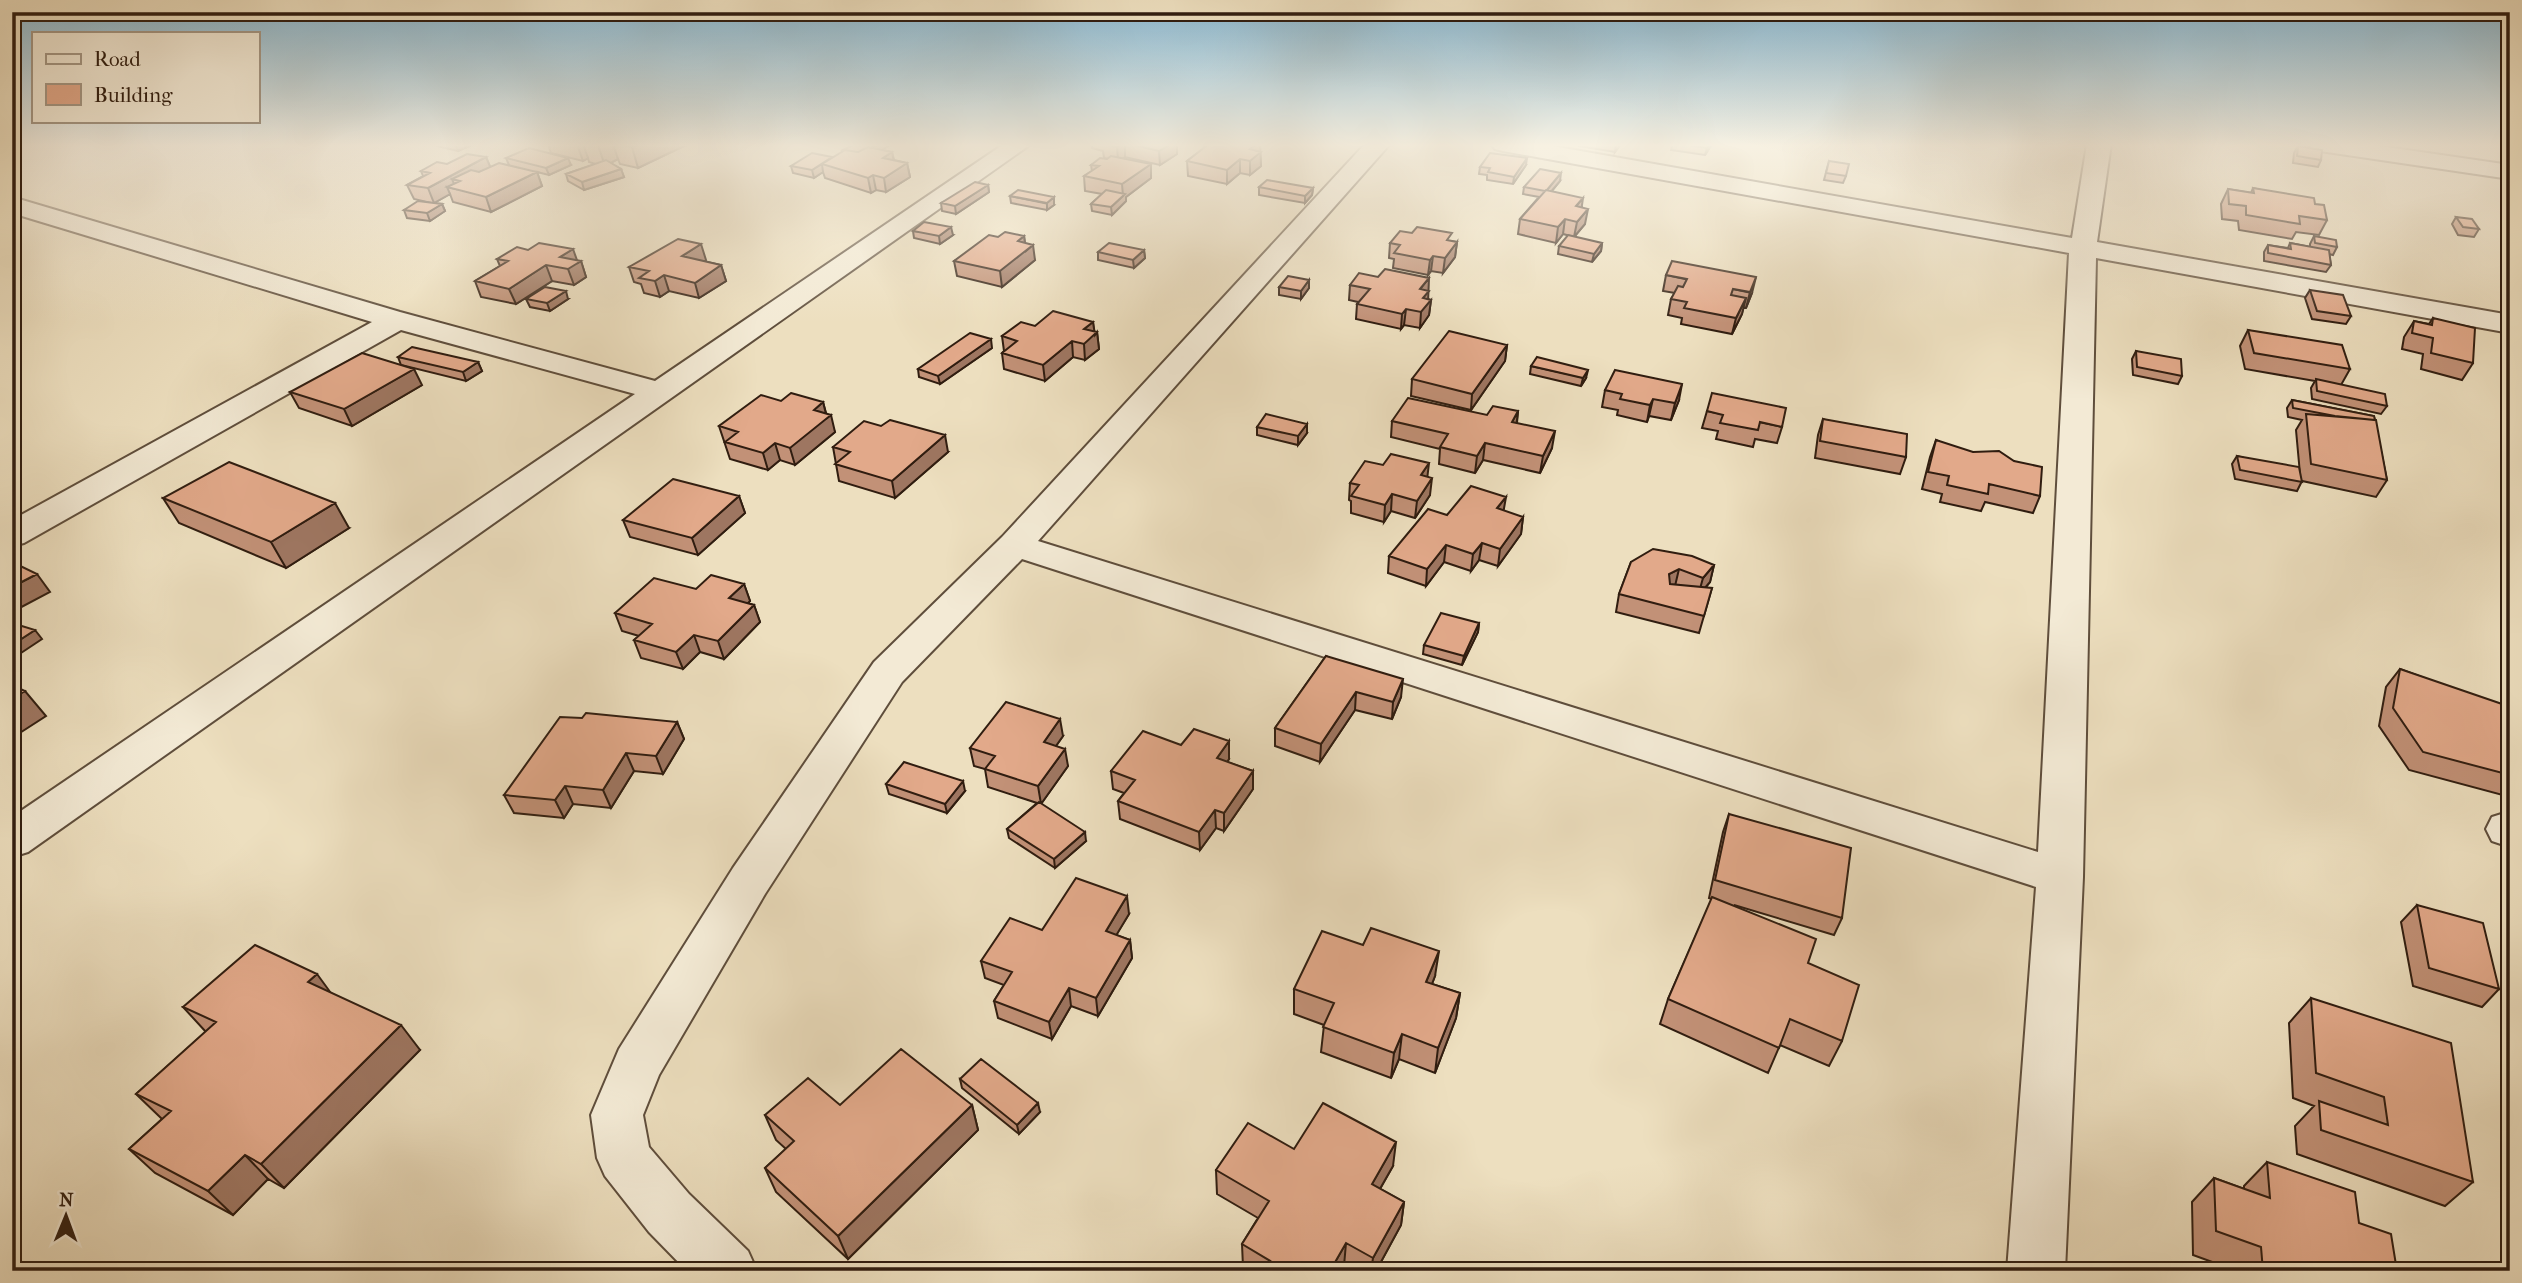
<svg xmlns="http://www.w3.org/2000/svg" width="2522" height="1283" font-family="'IM FELL French Canon',serif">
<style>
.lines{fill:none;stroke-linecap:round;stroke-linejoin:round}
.minor-casing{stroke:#5f4e3c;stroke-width:4}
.minor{fill:#f3ead5;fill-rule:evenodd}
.wall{fill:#c29177;stroke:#301d10;stroke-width:2}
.shaded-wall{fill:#9e7661;stroke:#301d10;stroke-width:2}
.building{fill:#e2a98a;stroke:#301d10;stroke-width:2}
</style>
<rect width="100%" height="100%" fill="#eddfbf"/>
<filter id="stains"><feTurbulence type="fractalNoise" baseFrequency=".00286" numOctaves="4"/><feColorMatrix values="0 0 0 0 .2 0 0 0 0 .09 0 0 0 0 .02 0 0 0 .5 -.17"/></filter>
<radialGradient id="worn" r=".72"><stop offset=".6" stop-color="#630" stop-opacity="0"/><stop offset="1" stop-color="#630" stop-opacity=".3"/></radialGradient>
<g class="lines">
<defs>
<path id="minor" d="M1004,144H1031L28,852L12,857V817L635,394L401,330L24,543L12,546V520L372,322L12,213V197L400,312L655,381Z
M1365,144H1390L1038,541L2038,852L2069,253L1503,151L1495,149L1491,144H1541L2072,238L2087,144H2111L2097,242L2510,315V333L2096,258L2083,877L2065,1271H2007L2036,887L1022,559L902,682L765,894L659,1075L643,1115L649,1147L689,1194L748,1251L757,1271H687L649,1232L605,1176L597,1158L591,1115L619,1049L733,868L874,662L1002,537Z
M2308,144H2366L2510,165V179L2320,151L2312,149Z
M2508,812L2510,813V847L2492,841L2486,829L2492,817Z"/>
</defs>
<use href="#minor" class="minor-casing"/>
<use href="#minor" class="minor"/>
</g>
<path class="wall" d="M429,144H474L458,151Z
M548,144H688L638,168L620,164L618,159L610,163L621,169L624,177L584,190L568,181L566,174L596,164L589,162L588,158L583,161L551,153L571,165L549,175L537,172L542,186L491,212L453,202L450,194L434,203L442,204L445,211L430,221L407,218L404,210L431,203L414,199L407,185L423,176L421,171L486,157L490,167L509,165L506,158L551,153Z
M1092,144H1177V154L1160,165L1125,157L1122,159L1151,164V178L1126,197V201L1112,215L1092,211L1091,204L1102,194L1085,191L1084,176L1092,171L1091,165L1108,159L1104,158L1103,151L1092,148Z
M1204,144H1260L1261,166L1250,175L1240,173L1227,184L1188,176L1187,161L1204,148Z
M1580,144H1621L1615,152L1579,146Z
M1673,144H1712L1705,155L1671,150Z
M2298,146L2321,160L2318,167L2293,163L2294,153Z
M882,150L892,152L894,160L907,163L910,177L886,192L876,190L871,193L825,178L823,172L814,178L793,173L791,166Z
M1829,161L1846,176L1843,183L1824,180Z
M1526,165L1513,184L1487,180V175L1479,174L1480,167Z
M1560,181L1552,191L1582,207L1585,224L1574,237L1563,234L1556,243L1518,234L1520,219L1539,197L1523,194L1524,187Z
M988,185L989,192L956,214L942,211L941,203Z
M1259,187L1313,188L1312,195L1305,203L1259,195Z
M2253,188L2315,204L2327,220L2319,235L2296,232L2292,239L2239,230L2238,221L2222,219L2221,204L2228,189L2251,193Z
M1010,196L1054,205L1047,210L1011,203Z
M2456,217L2479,229L2474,237L2458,235L2452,224Z
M913,231L953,235L940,244L914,238Z
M1024,236L1025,243L1035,260L1002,287L957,276L954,261L998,237Z
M2314,236L2337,247L2333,255L2329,254L2331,265L2326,272L2264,261V252L2268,245L2288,248L2290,243L2310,247V244Z
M1451,241L1457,242L1455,257L1443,273L1431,271L1428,275L1393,268L1394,259L1389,258L1390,243Z
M1602,243L1601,251L1592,262L1558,254L1559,246Z
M1144,250L1145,258L1134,268L1098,260V252Z
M497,259L581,261L586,277L574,285L552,281L516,304L481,297L475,281L500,266Z
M706,260L703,261L721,265L726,281L699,298L669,291L660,297L644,293L641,284L634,282L629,267Z
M1666,275L1752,293L1746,308H1743L1742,314L1732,334L1681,324L1682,318L1668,315L1671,299L1675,293L1663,291Z
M1309,280V288L1301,299L1279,295V287Z
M1350,285L1428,291V299L1431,300L1429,315L1420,328L1404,325L1401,329L1356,319L1357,304L1358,302L1349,300Z
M2310,290L2351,316L2346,324L2312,319L2305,298Z
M526,299H568L550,311L530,307Z
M2433,318L2473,363L2462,380L2421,369L2423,354L2402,349L2404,337L2414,321L2429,324Z
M1093,322L1094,332H1097L1099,349L1085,360L1073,357L1045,381L1004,369L1002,353L1004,351L1002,336L1035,326Z
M2248,330L2350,369L2341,385L2387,406L2381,414L2312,399L2311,388L2315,381L2245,369L2240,346Z
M1507,345L1505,361L1471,410L1411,396L1412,379Z
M992,348L940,384L919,377L918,369Z
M2136,351L2182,376L2178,384L2133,375L2132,359Z
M398,357L478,362L482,371L466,381L401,365Z
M1531,366L1586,378L1581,386L1530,374Z
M422,385L352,426L299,408L290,392Z
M1605,390L1679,400L1671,420L1649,416L1647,422L1617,415L1618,410L1602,407Z
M2292,400L2374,416L2387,480L2376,497L2302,481L2297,491L2235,479L2232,464L2237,456L2300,474L2296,430L2302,420L2288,417L2287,408Z
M781,401L823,402L826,413L835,432L795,465L780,460L768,470L730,459L719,426Z
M1518,411L1517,423L1552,448L1540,473L1483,460L1475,473L1439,464L1440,449L1391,437L1392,421L1487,415Z
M1707,411L1782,427L1777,443L1755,439L1753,447L1716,439L1718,431L1702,428Z
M1823,419L1906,457L1900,474L1815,458L1818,435Z
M1257,427L1307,433L1298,445L1257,435Z
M1936,440L2040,496L2033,513L1985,502L1981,511L1940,502L1942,494L1922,489L1930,457Z
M833,447L948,452L895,498L839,481Z
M1428,477L1430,495L1415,518L1391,511L1384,522L1351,513V501L1349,500L1350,483Z
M739,496L745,513L698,555L630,537L623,520Z
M163,498L349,528L286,568L179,523Z
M1447,515L1523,517L1521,534L1498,566L1479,560L1471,571L1444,562L1426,586L1388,573L1389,556Z
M1631,562L1714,565L1710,582L1705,588H1712L1699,633L1616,612L1619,594Z
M744,584L750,601L748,603L754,605L760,622L724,659L700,652L683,669L641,658L634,640L639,636L622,631L615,613L696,589Z
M1479,623L1478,632L1462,665L1423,654L1424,645Z
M1326,656L1401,697L1392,719L1355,710L1320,762L1275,746V728Z
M2400,669L2505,708H2510V738L2503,726L2502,739L2510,749V797L2409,770L2379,726L2386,687Z
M677,722L684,739L663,774L634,771L611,808L573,804L564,818L514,813L504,795Z
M1063,736L1056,746L1068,766L1041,804L1086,841L1055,868L1009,838L1007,829L1037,803L988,787L985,769L974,766L970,748Z
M1181,745L1229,759L1227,762L1253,771V789L1224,831L1216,828L1200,850L1120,819L1118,801L1124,793L1113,789L1111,771Z
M886,784L965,791L947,813L889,794Z
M1729,814L1842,918L1834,935L1734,905L1808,963L1842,1041L1829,1066L1780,1045L1768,1073L1660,1024L1668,999L1712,899L1709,898L1723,832Z
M2417,905L2499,989L2482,1007L2413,986L2401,922Z
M1129,914L1116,935L1130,940L1132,958L1098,1016L1071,1006L1052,1039L998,1018L994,1001L1004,985L985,978L981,961L1042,930Z
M1435,976L1432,984L1460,993L1456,1018L1435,1073L1399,1059L1391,1078L1321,1052L1324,1025L1294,1014V989Z
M331,993L420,1050L284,1188L268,1179L233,1215L155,1173L129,1149L162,1119L136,1094L206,1032L183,1007Z
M2311,998L2473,1182L2445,1206L2297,1154L2295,1126L2314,1106L2293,1098L2289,1023Z
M960,1079L1040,1112L1019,1134L962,1088Z
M840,1105H972L978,1130L848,1259L776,1192L765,1168L786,1149L776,1140L765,1115Z
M1294,1149L1393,1166L1380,1189L1404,1202L1401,1225L1376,1271H1352L1344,1266L1341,1271H1249L1243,1267L1242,1244L1258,1218L1217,1194L1216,1170Z
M2267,1162L2359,1223L2397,1271H2237L2193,1255L2192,1202L2214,1178L2244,1189V1186Z"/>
<path class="shaded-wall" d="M455,144H474L458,151Z
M577,144H583L588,158L583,161Z
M592,144H613L618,159L605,166L598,145Z
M640,144H688L638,168L632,147Z
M879,144H892L859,163L858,155Z
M1122,144H1125V157L1118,161L1117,147Z
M1171,144H1177V154L1160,165L1159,151Z
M1252,144H1260L1261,166L1250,175V149Z
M1616,144H1621L1615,152Z
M1709,144H1712L1705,155L1707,148Z
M892,152L895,167L883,158Z
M486,157L492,171L460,181L452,179L456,189L447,187L450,194L434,203L428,188Z
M568,158L571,165L549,175L546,168Z
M1527,158L1526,165L1513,184L1514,177Z
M1240,159V173L1227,184V170Z
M907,163L910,177L886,192L884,178Z
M822,164L823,172L814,178L812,170Z
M1151,164V178L1126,197V201L1112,215L1111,207L1123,196L1122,184Z
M621,169L624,177L584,190L582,182Z
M537,172L542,186L491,212L486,197Z
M1561,173L1560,181L1545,199L1546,191Z
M873,175L876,190L871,193L868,178Z
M988,185L989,192L956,214L955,206Z
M1313,188L1312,195L1305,203V196Z
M1054,197V205L1047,210V203Z
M1583,198L1581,212L1576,206Z
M442,204L445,211L430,221L427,213Z
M1588,209L1585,224L1574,237L1577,222Z
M1565,219L1563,234L1556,243L1558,227Z
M951,227L953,235L940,244L939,236Z
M1024,236L1026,251L1033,245L1035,260L1002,287L1000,271L1018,241Z
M1457,242L1455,257L1443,273L1445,258Z
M1602,243L1601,251L1592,262L1594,254Z
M701,244L706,260L687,272L682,256Z
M573,249L578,263L581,261L586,277L574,285L568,269L560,257Z
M1144,250L1145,258L1134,268L1133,260Z
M1433,256L1431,271L1428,275L1430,260Z
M546,265L552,281L516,304L509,289Z
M721,265L726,281L699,298L695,283Z
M664,275L669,291L660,297L655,281Z
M1756,277L1752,293L1746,308L1750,292Z
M1429,278L1428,303L1431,300L1429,315L1420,328L1421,312L1420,289Z
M1309,280V288L1301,299V291Z
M566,291L568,299L550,311L547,303Z
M1746,298L1742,314L1732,334L1736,318Z
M1406,309L1404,325L1401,329L1402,314Z
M1093,322L1095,335L1097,332L1099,349L1085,360L1084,344V329Z
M991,339L992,348L940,384L938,376Z
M1072,341L1073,357L1045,381L1043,365Z
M1507,345L1505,361L1471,410L1472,394Z
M478,362L482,371L466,381L463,372Z
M414,369L422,385L352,426L344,409Z
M1588,370L1586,378L1581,386L1583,378Z
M1682,384L1679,400L1671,420L1675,403Z
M1653,399L1649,416L1647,422L1650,405Z
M823,402L827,418L831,415L835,432L795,465L790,448L814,410Z
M1518,411L1516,428L1512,422Z
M1307,424V433L1298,445V436Z
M1555,431L1552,448L1540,473L1543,456Z
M945,435L948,452L895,498L892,481Z
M775,443L780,460L768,470L763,453Z
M1485,443L1483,460L1475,473L1477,456Z
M1429,463L1427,480L1421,475Z
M1432,478L1430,495L1415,518L1417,501Z
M1392,494L1391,511L1384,522L1385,505Z
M739,496L745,513L698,555L692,538Z
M1506,497L1503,514L1497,508Z
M335,503L349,528L286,568L271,542Z
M1523,517L1521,534L1498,566L1500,549Z
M1482,543L1479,560L1471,571L1473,554Z
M1446,545L1444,562L1426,586L1427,569Z
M1714,565L1710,582L1698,596L1703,578Z
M1679,569L1675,586L1665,591L1669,574Z
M37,574L50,592L12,612V587Z
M744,584L750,601L735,616L729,598Z
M754,605L760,622L724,659L718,641Z
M1479,623L1478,632L1462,665L1464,656Z
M35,630L42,639L12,659V645Z
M694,635L700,652L683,669L676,652Z
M1403,679L1401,697L1392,719L1393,702Z
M12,683L21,693L25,691L46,716L12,738Z
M1356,692L1355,710L1320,762L1321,744Z
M1060,719L1063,736L1046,760L1044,742Z
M677,722L684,739L663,774L656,756Z
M1229,741V759L1218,776L1217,758Z
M1065,749L1068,766L1041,804L1038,786Z
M626,753L634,771L611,808L603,790Z
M1253,771V789L1224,831V813Z
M963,781L965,791L947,813L945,804Z
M565,786L573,804L564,818L555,800Z
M1215,810L1216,828L1200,850L1199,832Z
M1085,832L1086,841L1055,868L1054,859Z
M1127,896L1129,914L1108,949L1106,931Z
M1130,940L1132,958L1098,1016L1096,998Z
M1439,951L1435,976L1423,1007L1426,982Z
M317,974L336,1000L308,982Z
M1069,988L1071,1006L1052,1039L1049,1022Z
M1460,993L1456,1018L1435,1073L1438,1048Z
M401,1025L420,1050L284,1188L261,1164Z
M1402,1034L1399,1059L1391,1078L1394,1053Z
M1038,1103L1040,1112L1019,1134L1017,1125Z
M972,1105L978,1130L848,1259L838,1236Z
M1396,1142L1393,1166L1369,1208L1372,1184Z
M245,1155L268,1179L233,1215L208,1191Z
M1404,1202L1401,1225L1376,1271H1371L1373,1258Z
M1346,1243L1344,1266L1341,1271H1330Z"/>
<path class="building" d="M617,144H640L632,147Z
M855,144H879L871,148L868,147L858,152L845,150L841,151Z
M1103,144H1122L1117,147Z
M1130,144H1171L1159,151Z
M1209,144H1257L1250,149L1261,152L1250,161L1240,159L1227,170L1187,161Z
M1681,144H1709L1707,148Z
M2298,146L2322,150L2321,160L2297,156Z
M868,147L892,152L883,158L907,163L884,178L873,175L868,178L822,164L845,150L858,152Z
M529,148L568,158L546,168L506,158Z
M812,153L832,157L812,170L791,166Z
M1490,153L1527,158L1514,177L1488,172L1490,168L1480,167Z
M467,154L486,157L428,188L407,185L430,173L421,171L437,162L447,164Z
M1111,156L1151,164L1122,184L1084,176L1099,166L1091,165L1100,158L1107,159Z
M606,160L621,169L582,182L566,174Z
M1829,161L1849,164L1846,176L1826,173Z
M499,163L537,172L486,197L447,187L460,181L452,179L471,170L479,172Z
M1540,169L1561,173L1547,190L1545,191L1524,187Z
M1267,180L1313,188L1305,196L1259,187Z
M975,182L988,185L955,206L941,203Z
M2253,188L2314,198L2315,204L2324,205L2327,220L2299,216L2300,224L2246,215V206L2229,204L2228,189L2254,193Z
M1018,190L1054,197L1047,203L1010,196Z
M1106,190L1125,194L1111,207L1091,204Z
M1546,190L1583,198L1576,206L1588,209L1577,222L1565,219L1558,227L1520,219Z
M418,201L442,204L427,213L404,210Z
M2456,217L2472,219L2479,229L2463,227Z
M924,222L951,227L939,236L913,231Z
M1417,227L1452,233L1447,240L1457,242L1445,258L1433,256L1430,260L1394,253L1400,245L1390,243L1400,231L1412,233Z
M1005,232L1024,236L1018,241L1033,245L1000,271L954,261L989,235L998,237Z
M1568,235L1602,243L1594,254L1559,246Z
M2314,236L2336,240L2337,247L2315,243Z
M678,239L701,244L682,256L721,265L695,283L664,275L655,281L639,278L649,271L629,267Z
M539,243L573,249L560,257L581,261L568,269L546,265L509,289L475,281L508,261L497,259L517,247L528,250Z
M1109,243L1144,250L1133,260L1098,252Z
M2290,243L2329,250L2331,265L2268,253V245L2291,249Z
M1672,261L1756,277L1750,292L1733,289L1731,295L1746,298L1736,318L1684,308L1687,302L1671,299L1678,286L1683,287L1687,279L1666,275Z
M1385,269L1429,278L1420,289L1429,291L1423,298L1431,300L1421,312L1406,309L1402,314L1357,304L1370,289L1350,285L1359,273L1378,277Z
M1288,276L1309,280L1301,291L1279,287Z
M545,287L566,291L547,303L526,299Z
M2310,290L2343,295L2351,316L2317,311Z
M1053,311L1093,322L1084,329L1097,332L1084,344L1072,341L1043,365L1002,353L1017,341L1002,336L1021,322L1035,326Z
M2433,318L2475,328L2473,363L2431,353L2433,338L2412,333L2414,321L2432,325Z
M2248,330L2342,345L2350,369L2254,353Z
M1449,331L1507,345L1472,394L1412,379Z
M970,333L991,339L938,376L918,369Z
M412,347L478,362L463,372L398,357Z
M2136,351L2181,359L2182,376L2137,367Z
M362,353L414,369L344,409L290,392Z
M1537,357L1588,370L1583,378L1531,366Z
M1615,370L1682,384L1675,403L1653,399L1650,405L1620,399L1622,394L1605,390Z
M2316,379L2385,394L2387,406L2317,391Z
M791,393L823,402L814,410L831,415L790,448L775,443L763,453L725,442L738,432L719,426L761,395L781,401Z
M1712,393L1786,408L1782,427L1760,422L1758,430L1720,423L1723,415L1707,411Z
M1408,398L1487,415L1493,406L1518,411L1512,422L1555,431L1543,456L1485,443L1477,456L1440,447L1448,434L1392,421Z
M2292,400L2374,416L2375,420L2335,416L2293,408Z
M1266,414L1307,424L1298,436L1257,427Z
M2306,414L2376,420L2387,480L2311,464Z
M1823,419L1907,434L1906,457L1820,441Z
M890,420L945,435L892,481L835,464L850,452L833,447L864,421L881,426Z
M1936,440L1973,452L1999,451L2014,461L2042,467L2040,496L1989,484L1988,494L1947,485L1949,476L1928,472Z
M1391,454L1429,463L1421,475L1432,478L1417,501L1392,494L1385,505L1351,496L1359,485L1350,483L1365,461L1383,465Z
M2237,456L2299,467L2302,482L2240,470Z
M229,462L335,503L271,542L163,498Z
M673,479L739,496L692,538L623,520Z
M1471,486L1506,497L1497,508L1523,517L1500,549L1482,543L1473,554L1446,545L1427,569L1389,556L1428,509L1447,515Z
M1653,549L1692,556L1714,565L1703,578L1679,569L1669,574L1670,584L1712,588L1704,616L1619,594L1631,562Z
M12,562L37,574L12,587Z
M711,575L744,584L729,598L754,605L718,641L694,635L676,652L634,640L652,624L615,613L654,578L696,589Z
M1441,613L1479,623L1464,656L1424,645Z
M12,623L35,630L12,645Z
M1326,656L1403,679L1393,702L1356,692L1321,744L1275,728Z
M2400,669L2505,705L2502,739L2510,749V775L2423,752L2393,708Z
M12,685L25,691L12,698Z
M1006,702L1060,719L1044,742L1065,749L1038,786L985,769L995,756L970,748Z
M2505,708H2510V716Z
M586,713L677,722L656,756L626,753L603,790L565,786L555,800L504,795L560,717L582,718Z
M1194,729L1229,741L1217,758L1253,771L1224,813L1215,810L1199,832L1118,801L1135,780L1111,771L1143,731L1181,745Z
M904,762L963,781L945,804L886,784Z
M1039,802L1085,832L1054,859L1007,829Z
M1729,814L1851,848L1842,918L1715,880Z
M1076,878L1127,896L1106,931L1130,940L1096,998L1069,988L1049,1022L994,1001L1012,972L981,961L1010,918L1042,930Z
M1712,897L1816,939L1808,963L1859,985L1842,1041L1790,1019L1779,1048L1668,999Z
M2417,905L2483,923L2499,989L2429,968Z
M1371,928L1439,951L1426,982L1460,993L1438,1048L1402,1034L1394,1053L1323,1027L1334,1003L1294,989L1322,931L1363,945Z
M255,945L317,974L308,982L401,1025L261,1164L245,1155L208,1191L129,1149L171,1111L136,1094L216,1022L183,1007Z
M2311,998L2451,1043L2473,1182L2321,1130L2319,1101L2388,1125L2384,1097L2316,1073Z
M901,1049L972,1105L838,1236L765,1168L794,1141L765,1115L808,1078L840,1105Z
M981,1059L1038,1103L1017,1125L960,1079Z
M1323,1103L1396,1142L1372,1184L1404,1202L1373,1258L1346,1243L1330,1271H1287L1242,1244L1269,1201L1216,1170L1248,1123L1294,1149Z
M2267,1162L2355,1192L2359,1223L2391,1234L2397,1271H2263L2261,1247L2216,1231L2214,1178L2270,1198Z"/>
<linearGradient id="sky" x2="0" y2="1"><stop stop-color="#88b8d2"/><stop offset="0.45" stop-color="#f7f1e2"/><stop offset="1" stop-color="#f7f1e2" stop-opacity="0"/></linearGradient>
<rect width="2522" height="323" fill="url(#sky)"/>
<rect width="2522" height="1283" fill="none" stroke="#eddfbf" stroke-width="42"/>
<rect x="14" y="14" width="2494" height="1255" fill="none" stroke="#301d10" stroke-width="3.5"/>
<rect x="21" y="21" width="2480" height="1241" fill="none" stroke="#301d10" stroke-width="2"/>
<rect x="32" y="32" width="228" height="91" fill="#f3ead5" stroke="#a59886" stroke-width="2"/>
<rect x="46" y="54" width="35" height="10" fill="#f3ead5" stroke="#a59886" stroke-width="2"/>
<text x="94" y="66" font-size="21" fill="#301d10">Road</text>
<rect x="46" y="84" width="35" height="21" fill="#e2a98a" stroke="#a59886" stroke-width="2"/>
<text x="94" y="102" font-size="21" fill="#301d10">Building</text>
<g transform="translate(66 1216) rotate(1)" stroke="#f3ead5" stroke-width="5" paint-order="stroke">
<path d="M0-5L12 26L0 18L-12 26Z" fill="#301d10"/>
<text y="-10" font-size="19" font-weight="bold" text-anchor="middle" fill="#301d10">N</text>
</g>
<rect width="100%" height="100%" filter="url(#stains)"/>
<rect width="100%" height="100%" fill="url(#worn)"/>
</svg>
